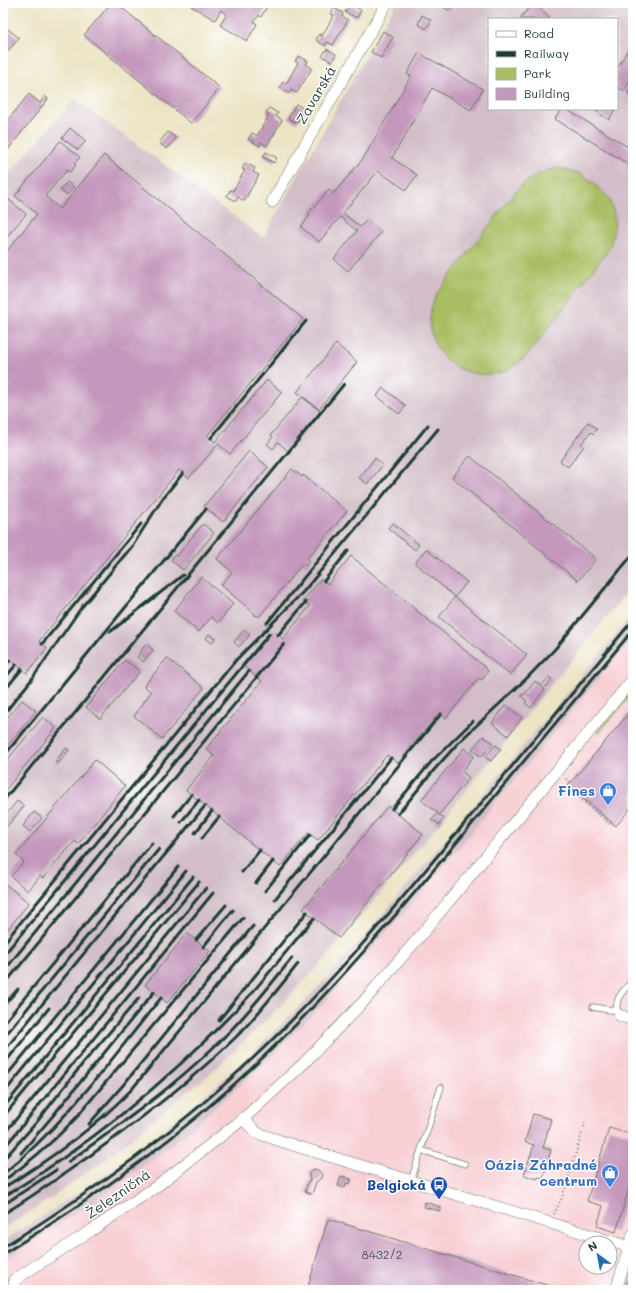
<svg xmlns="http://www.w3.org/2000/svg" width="636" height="1293" font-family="Mali,sans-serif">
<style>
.built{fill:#f7cfd4;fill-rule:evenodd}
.industrial{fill:#d2bdc8;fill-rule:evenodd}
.grass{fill:url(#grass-dots);stroke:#647d4b}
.green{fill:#a9bd62;stroke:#647d4b}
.building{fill:#c498bc}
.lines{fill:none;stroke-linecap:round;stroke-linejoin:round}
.service-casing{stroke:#677767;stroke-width:7}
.minor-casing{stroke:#677767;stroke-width:12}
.path{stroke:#677767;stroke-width:2;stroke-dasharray:1 3;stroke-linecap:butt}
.service{stroke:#fff;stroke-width:5.5}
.minor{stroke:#fff;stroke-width:11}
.rail{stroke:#1f3d34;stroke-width:3}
.labels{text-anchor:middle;stroke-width:3;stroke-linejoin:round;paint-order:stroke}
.number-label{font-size:12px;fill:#485456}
.street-label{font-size:14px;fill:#1f3d34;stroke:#fff}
.shop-label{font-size:14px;font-weight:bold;fill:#366cbe;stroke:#fff;text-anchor:end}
.transit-label{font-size:14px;font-weight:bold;fill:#164399;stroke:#fff;text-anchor:end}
</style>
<defs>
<pattern id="grass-dots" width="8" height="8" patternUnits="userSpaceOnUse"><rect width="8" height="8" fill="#a9bd62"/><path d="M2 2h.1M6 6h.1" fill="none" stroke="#899b52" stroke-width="1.8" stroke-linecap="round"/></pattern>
</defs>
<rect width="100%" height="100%" fill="#fff"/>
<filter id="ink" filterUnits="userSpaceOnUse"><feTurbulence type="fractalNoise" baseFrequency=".025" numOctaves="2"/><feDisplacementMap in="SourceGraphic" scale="8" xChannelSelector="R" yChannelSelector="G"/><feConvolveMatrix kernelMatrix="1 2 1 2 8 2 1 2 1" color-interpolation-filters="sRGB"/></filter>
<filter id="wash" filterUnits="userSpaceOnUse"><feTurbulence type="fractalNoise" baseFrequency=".012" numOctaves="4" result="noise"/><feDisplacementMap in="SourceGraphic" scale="16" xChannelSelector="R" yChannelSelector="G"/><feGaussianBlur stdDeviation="0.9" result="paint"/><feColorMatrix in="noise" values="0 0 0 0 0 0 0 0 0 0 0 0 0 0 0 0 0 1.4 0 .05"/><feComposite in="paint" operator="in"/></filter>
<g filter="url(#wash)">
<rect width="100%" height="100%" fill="#ece4c5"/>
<path class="built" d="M633,637V1290H3V1260L100,1198L164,1150L195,1125L256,1071L316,1011L407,910ZM586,1243H610V1267H586Z"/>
<path class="industrial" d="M396,3H633V587L630,588L429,836L323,961L276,1010L218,1067L107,1158L50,1199L3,1229V180L75,99L263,238ZM489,19H617V109H489Z
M633,614V637L407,910L316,1011L256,1071L195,1125L164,1150L100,1198L3,1260V1241L90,1185L122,1162L154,1137L185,1112L245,1060L306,1000L365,936L395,900Z"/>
<path class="grass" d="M633,687V692L599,733L598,729Z"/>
<path class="green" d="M559,168L581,174L593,182L609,198L613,210L615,222L613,236L609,249L530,352C524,358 518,364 511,368C501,374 489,375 478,374C437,369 419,328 437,293L515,192C529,178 539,172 559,168Z"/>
<g id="blocks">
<path class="building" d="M111,3H116L220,88L191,123L84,35Z
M193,3L234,4L269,3L261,17L259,15L254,22L257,24L247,41L220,25L227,14L221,10L215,20L191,6Z
M436,3H454L450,11Z
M534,3H535L550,19H519Z
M350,4L361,10L357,18L345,12Z
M334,8L343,13L342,16L348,20L333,45L327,42L325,46L316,40L319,34L322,36L334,15L331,14Z
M422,15L431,20L426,29L418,24Z
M8,29L19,38L3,57V35Z
M383,31L393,37L381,58L371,52Z
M633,40V75L624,91L617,87V69Z
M327,49L336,54L332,62L322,56Z
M419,53L483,89L471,110L432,88L392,158L417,175L406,190L378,171L343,213L360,227L367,220L381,232L348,271L334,259L357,231L340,217L319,242L301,227L310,215L308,214L329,190L333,194L363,159L411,76L407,74Z
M299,56L308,61L306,64L312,68L297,93L291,90L289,94L280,88L283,82L286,84L298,63L295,61Z
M633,82V96L627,93Z
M29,94L40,103L45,96L48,99L3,156V126Z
M296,104L304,109L297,123L288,118Z
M269,108L278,113L276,116L282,120L267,146L261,142L260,146L248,139L252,133L257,136L269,115L266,113Z
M562,109H566L633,150V167L555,119Z
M593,109H615L609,120Z
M70,128L86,141L78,150L62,138Z
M168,132L176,138L167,149L159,143Z
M60,141L80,157L74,164L76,165L70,172L67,170L45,196L60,209L104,155L303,319L207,436L215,442L267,380L282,392L230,454L218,444L189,478L179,470L39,641L47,648L27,673L3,654V256L37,214L15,196Z
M266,152L277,158L274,163L263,157Z
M245,163L255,168L253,172L259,175L244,201L238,197L236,201L227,196L230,190L233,191L245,170L242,169Z
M67,182L74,187L67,195L60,190Z
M8,199L26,214L6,238L3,236V205Z
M336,344L357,362L319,409L297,392Z
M383,388L406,406L399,414L377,396Z
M302,397L320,411L288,451L278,442L273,449L267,444L273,437L271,435Z
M588,422L597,429L593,434L591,432L581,444L584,446L568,467L560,461Z
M249,451L268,467L223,522L204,506Z
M470,456L596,559L578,581L452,477Z
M375,458L383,465L367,484L359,478Z
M292,469L302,477L303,475L347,511L307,559L309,561L306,566L303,563L259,617L257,615L256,616L254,615L255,614L221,585L232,572L217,559Z
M393,523L419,545L415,550L388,528Z
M203,524L214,533L183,570L171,560L175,555L177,556Z
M426,549L467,582L455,597L415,563Z
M351,556L486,668V669L488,671L482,680L479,678L446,718L439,713L398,763L387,755L318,840L308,833L280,867L186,790L214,756L206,749L262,681L244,667L273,631L283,639L310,606L303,601L321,579L328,584Z
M201,577L233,604L218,623L211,617L199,632L174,611Z
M455,597L527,655L510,675L439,617Z
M244,630L250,635L239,647L234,642Z
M209,634L215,639L212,643L206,638Z
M146,644L153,650L143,662L137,657Z
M167,658L204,688L162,739L134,716L151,692L144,686Z
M125,660L140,671L100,719L86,707Z
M549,677L552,679L546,687L543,684Z
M535,681L545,689L531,708L525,703L527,701L521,696L522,694L524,695Z
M22,700L36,711L3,751V723Z
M506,705L522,718L508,736L492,723Z
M633,708V805L616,826L568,786Z
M43,717L56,728L3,793V765Z
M483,736L493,743L481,757L472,749Z
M495,745L501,749L491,761L485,757Z
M66,748L69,750L58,764L55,762Z
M464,748L474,756L462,771L469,778L439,815L444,818L439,825L435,821H431L438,813L421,800Z
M95,760L125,786L78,844L75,841L43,878L40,876L28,891L11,876L24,862L16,855Z
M17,801L24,806L3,831V818Z
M388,806L423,834L339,938L303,909Z
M34,812L42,818L30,832L23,826Z
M3,882L29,903L3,935Z
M187,933L210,951L167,1003L145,985Z
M533,1114L551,1119L543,1148L551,1150L543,1178L538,1177L537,1179L524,1175L534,1145L525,1142Z
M609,1128L633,1135V1175L616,1232L597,1226L603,1206L587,1201Z
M316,1169L319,1171L322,1174L321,1178L316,1182L312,1194L305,1192L308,1181H310L309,1173L312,1170Z
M341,1176L351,1179L350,1184L346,1183L345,1188L338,1186Z
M425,1202L441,1207L440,1211L424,1207Z
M328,1219L563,1290H307Z
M633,1265V1290H625Z"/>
</g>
</g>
<g filter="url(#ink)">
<use href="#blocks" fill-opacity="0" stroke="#677767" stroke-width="1"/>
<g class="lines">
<defs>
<path id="service" d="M593,1007L610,1010H617
M619,1015C612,999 623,992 633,980
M421,1150L465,1164
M411,1181L441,1087"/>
<path id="minor" d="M272,202L387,3
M633,679L421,935L364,1001L303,1064L243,1119L257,1133L299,1147L633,1248
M619,1015L633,1020
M15,1290L14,1280L92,1230L157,1186L243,1119
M616,1290L633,1234"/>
</defs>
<use href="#service" class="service-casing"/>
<use href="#minor" class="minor-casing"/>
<path class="path" d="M566,779L570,782L566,787L611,824
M554,1214L562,1198L586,1120"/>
<use href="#service" class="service"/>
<use href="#minor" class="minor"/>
<path class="rail" d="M211,438L306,321
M324,581L348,551
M267,623L428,425
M110,632L183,575
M278,635L306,602
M42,644L141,524
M3,658L5,656
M3,669L10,660
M3,680L16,665
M3,692L22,669
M3,715L32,679L81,608L133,545L163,498L183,473
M3,757L206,509
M3,801L344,384
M392,809L432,761L473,721
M398,814L434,770L459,742L527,678L555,649L633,554
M174,816L192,794
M181,822L199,800
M195,833L212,811
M202,838L219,817
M242,872L260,850
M256,883L273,861
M265,891L310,835
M275,899L391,758
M196,940L226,905
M3,944L236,660L304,591L438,429
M203,947L233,910
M3,956L269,634
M3,972L249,671
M3,986L284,644
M3,1006L18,989
M219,1020L307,912
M3,1024L152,843
M3,1038L159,849
M3,1052L205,806
M3,1065L49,1008
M3,1080L178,867
M3,1094L186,871
M3,1108L193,877
M3,1117L199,882
M89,1124L124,1084L253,926
M3,1135L206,888
M3,1149L213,893
M21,1153L51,1118L154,992
M3,1160L36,1123L84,1062L139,998
M68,1162C120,1125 172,1088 218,1043C245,1017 268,988 292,958
M3,1174C65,1125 111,1059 161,998
M3,1181C29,1163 53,1142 75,1119L243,918
M3,1188C49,1160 95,1128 132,1089L441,714
M3,1197C95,1142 177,1073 250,995C272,970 293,943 314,918
M3,1205L56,1170
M3,1214C34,1196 62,1175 91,1155C141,1119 191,1081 235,1038C258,1015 278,989 298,964
M3,1247C91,1193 175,1132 250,1061C328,988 396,906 464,824C520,756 577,688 633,620
M3,1254C92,1200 178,1138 254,1066C331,993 399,912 467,830C522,763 578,696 633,630"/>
</g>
</g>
<defs>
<symbol id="shop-pin" viewBox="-11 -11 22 30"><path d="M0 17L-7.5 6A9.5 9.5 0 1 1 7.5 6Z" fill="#3f7fe0" stroke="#fff"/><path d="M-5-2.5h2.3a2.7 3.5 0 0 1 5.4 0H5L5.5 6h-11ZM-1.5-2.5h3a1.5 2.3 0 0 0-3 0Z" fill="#fff"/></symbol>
<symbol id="bus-pin" viewBox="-11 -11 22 30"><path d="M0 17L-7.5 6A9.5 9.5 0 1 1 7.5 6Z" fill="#1a4fb4" stroke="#fff"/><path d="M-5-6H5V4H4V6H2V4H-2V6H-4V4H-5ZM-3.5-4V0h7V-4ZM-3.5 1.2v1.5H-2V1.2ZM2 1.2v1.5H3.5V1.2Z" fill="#fff"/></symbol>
</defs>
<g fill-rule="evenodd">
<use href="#shop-pin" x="598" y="781" width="20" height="27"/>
<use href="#shop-pin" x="600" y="1163" width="20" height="27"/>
<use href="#bus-pin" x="429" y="1175" width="20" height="27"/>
</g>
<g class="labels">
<g class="number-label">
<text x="382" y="1259">8432/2</text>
</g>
<g class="street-label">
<text transform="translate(316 95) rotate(-60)" y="5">Zavarská</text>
<text transform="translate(118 1194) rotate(-35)" y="5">Železničná</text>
</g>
<g class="shop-label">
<text x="595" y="796">Fines</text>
<text x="597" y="1170">Oázis Záhradné<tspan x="597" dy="16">centrum</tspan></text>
</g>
<g class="transit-label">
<text x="426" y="1190">Belgická</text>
</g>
</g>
<rect width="636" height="1293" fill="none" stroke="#fff" stroke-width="16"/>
<rect x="488" y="18" width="130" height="92" fill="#ffffff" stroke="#a5b1ae"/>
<rect x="496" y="31" width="20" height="6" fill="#ffffff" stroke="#a5b1ae"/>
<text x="524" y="38" font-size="12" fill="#1f3d34">Road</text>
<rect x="496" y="51" width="20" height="6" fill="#1f3d34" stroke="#a5b1ae"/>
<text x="524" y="58" font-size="12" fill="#1f3d34">Railway</text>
<rect x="496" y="68" width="20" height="12" fill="#a9bd62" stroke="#a5b1ae"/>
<text x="524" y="78" font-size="12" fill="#1f3d34">Park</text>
<rect x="496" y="88" width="20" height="12" fill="#c498bc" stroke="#a5b1ae"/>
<text x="524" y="98" font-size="12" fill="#1f3d34">Building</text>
<g transform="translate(598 1255) rotate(328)"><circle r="19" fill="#ffffff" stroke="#a5b1ae"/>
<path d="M0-3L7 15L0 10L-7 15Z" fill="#1f6fb2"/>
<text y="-6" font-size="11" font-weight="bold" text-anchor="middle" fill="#1f3d34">N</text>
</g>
</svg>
